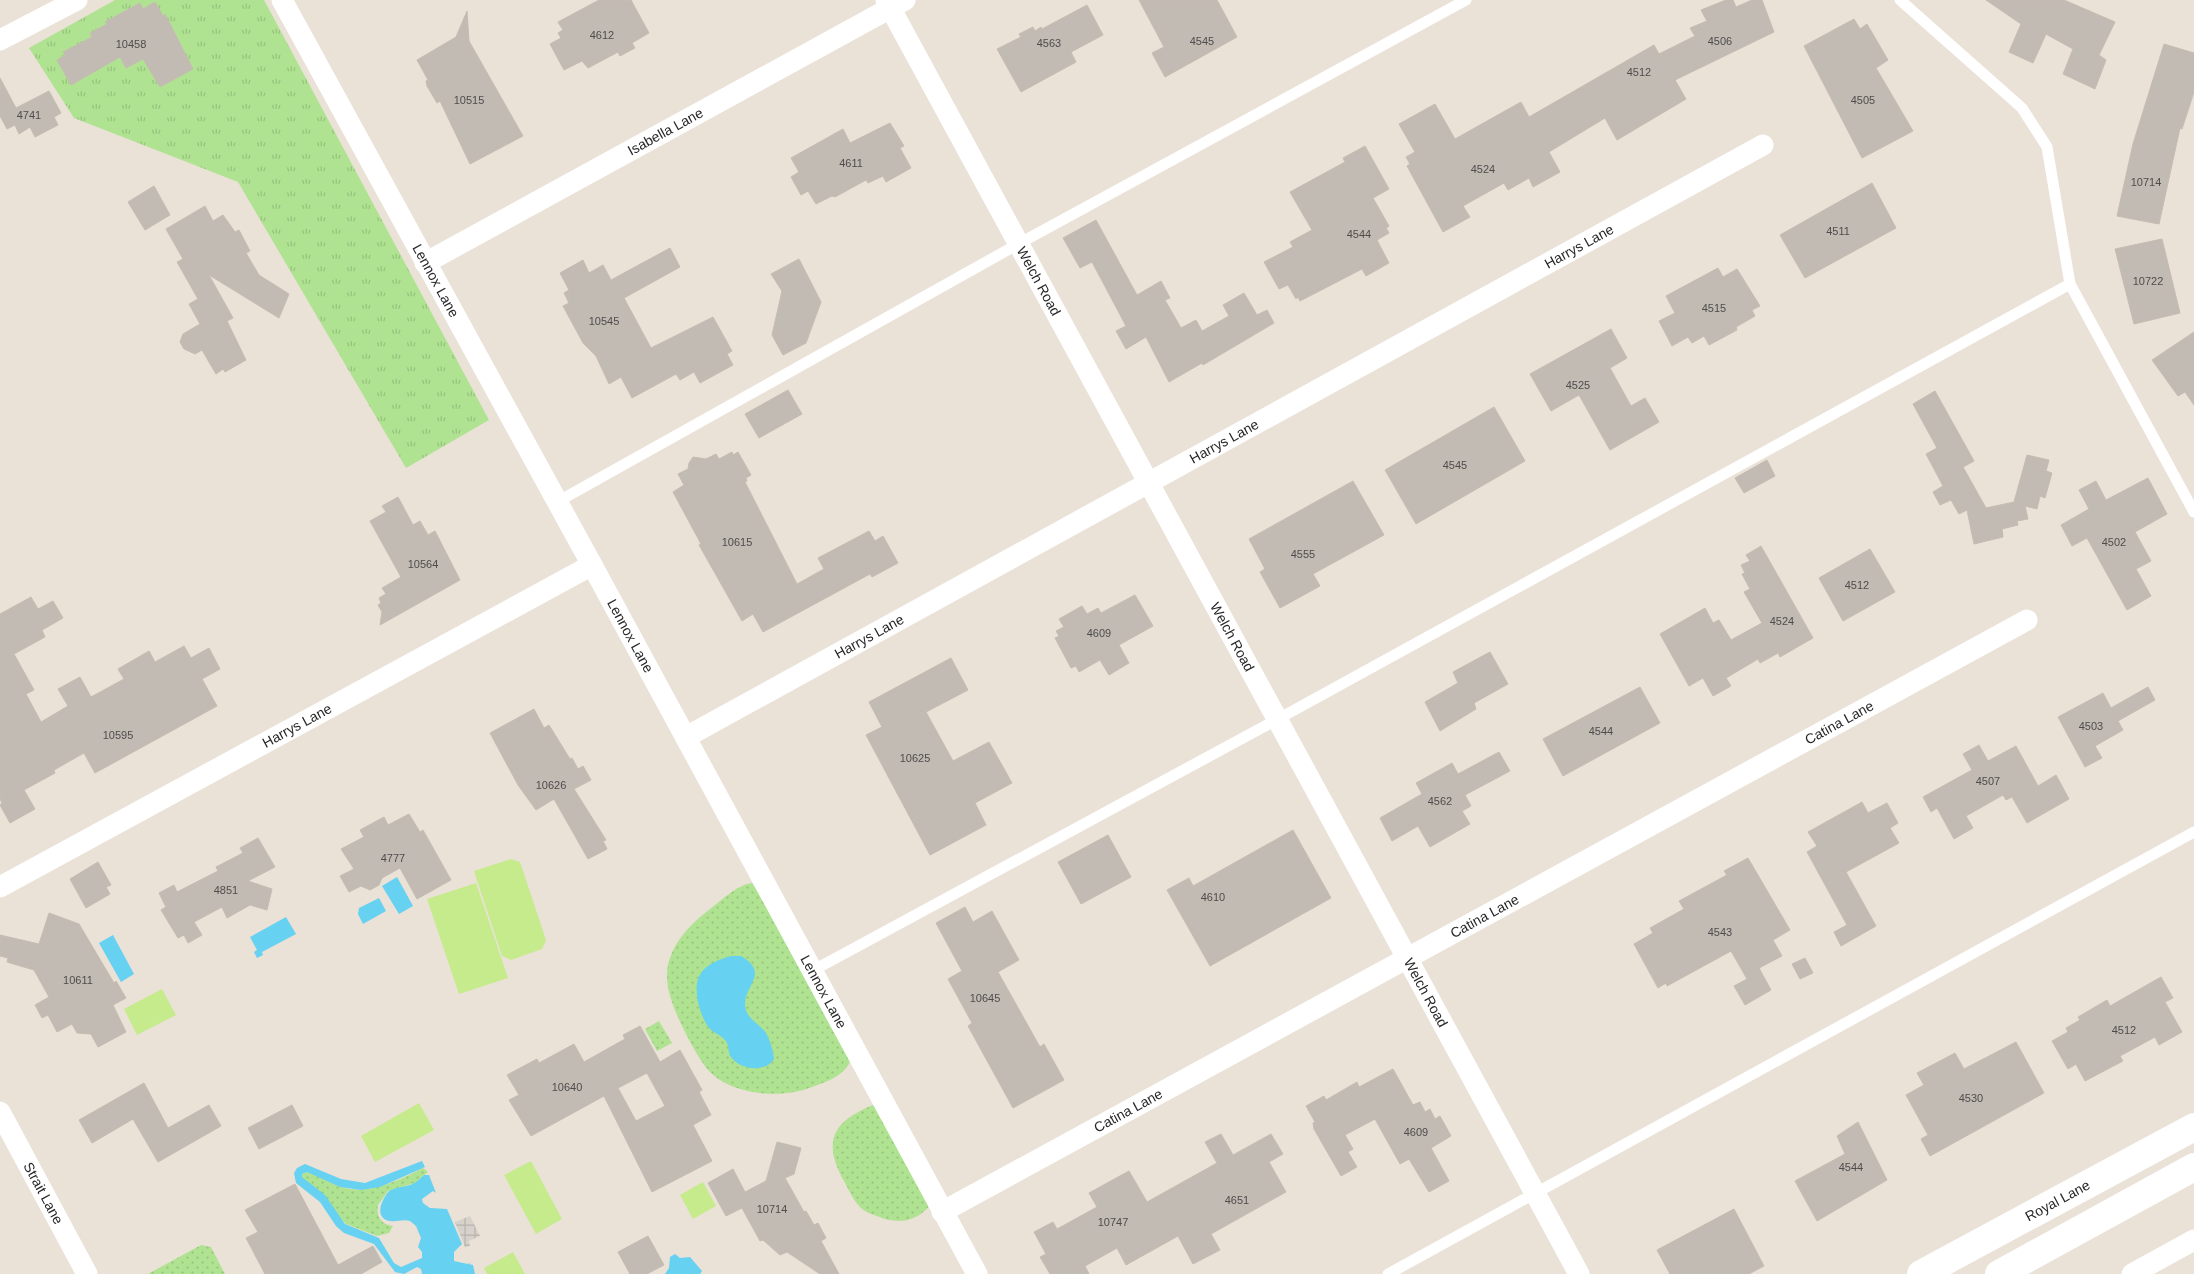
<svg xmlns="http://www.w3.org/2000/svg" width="2194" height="1274" font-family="Helvetica,sans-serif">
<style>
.grass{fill:url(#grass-dots)}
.park{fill:url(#park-tufts)}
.pitch{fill:#c6eb8c}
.plaza{fill:url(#plaza-grid)}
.water{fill:#66d1f1}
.building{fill:#c2bbb4;stroke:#c5bdb1;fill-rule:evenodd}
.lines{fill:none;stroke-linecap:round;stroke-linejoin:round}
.lane{stroke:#fff;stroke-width:11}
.street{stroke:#fff;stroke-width:21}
.secondary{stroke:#fff;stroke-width:28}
.labels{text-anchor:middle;stroke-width:4;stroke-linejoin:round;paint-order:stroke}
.number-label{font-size:11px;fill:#4e4c4a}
.street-label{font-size:14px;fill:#272727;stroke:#fff}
</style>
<defs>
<pattern id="grass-dots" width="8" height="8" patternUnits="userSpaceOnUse" patternTransform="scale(1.25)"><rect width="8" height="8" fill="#b0e391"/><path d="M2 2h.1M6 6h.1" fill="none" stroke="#97c37d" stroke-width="1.8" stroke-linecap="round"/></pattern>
<pattern id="park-tufts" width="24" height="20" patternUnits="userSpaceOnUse" patternTransform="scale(1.25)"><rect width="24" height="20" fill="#b0e391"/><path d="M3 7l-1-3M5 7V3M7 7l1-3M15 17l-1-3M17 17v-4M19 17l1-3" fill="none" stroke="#97c37d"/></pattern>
<pattern id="plaza-grid" width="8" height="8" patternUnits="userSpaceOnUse" patternTransform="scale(1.25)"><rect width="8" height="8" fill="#d6d1ca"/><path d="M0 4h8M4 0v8" fill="none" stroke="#b8b3ae"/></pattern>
</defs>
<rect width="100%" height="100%" fill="#eae1d7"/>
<path class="grass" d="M752,883L782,926L852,1056C847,1075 829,1081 812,1087C783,1099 731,1096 708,1070C697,1056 689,1040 681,1024C673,1006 664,986 668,965C674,940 691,924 710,909C722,900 737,885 752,883Z
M659,1021L672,1043L657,1051L645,1029Z
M878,1104L931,1204C917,1222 898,1225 877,1216C871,1214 865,1212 860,1207C853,1200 849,1190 844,1181C830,1156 825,1132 853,1115C862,1110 868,1106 878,1104Z
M423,1168L428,1172L415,1183L388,1191L378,1205C376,1216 381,1225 393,1226L389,1233L377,1236L346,1224L302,1177V1174L307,1172C318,1176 328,1182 339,1186C365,1197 400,1180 423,1168Z
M201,1245L211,1247L225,1274H148Z"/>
<path class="park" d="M115,0H264L489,420L406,468L238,182L74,118L29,48Z"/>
<path class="pitch" d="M511,859L520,862L546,940L542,949L511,960L502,956L474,871Z
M476,883L508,978L459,994L427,899Z
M162,989L176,1015L137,1035L124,1009Z
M419,1103L434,1130L375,1162L361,1136Z
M531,1161L562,1219L536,1234L504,1175Z
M703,1182L716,1206L693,1219L680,1195Z
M513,1252L525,1274H487L484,1268Z"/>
<path class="plaza" d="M470,1216L480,1236L469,1241L470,1246L465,1247L455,1222Z"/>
<path class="water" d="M397,877L413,906L399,914L382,886Z
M379,898L386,911L363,924L358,914L359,908Z
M286,917L296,934L262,952L263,955L257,958L254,952L257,950L250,937Z
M113,935L134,974L121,982L99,943Z
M731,956H741C773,975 739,987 746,1010C749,1021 764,1026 768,1037C771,1043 773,1052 774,1059C766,1073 740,1070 731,1057C728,1053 729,1047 727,1043C723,1035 714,1034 709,1028C700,1016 691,987 701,973C707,964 720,959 731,956Z
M422,1161L425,1167L380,1187L361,1190L340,1187L307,1172L302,1174V1177L325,1195L345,1224L379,1238L394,1263L401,1267L422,1258V1252L418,1247L421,1238L416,1226L410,1221C403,1219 397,1222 390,1221C373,1218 382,1199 389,1191C405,1183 408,1191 424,1175H429L436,1193L433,1191L422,1199L423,1203L430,1208L447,1209L462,1244L454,1252V1261L468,1264L471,1262L469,1264L473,1265L475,1274H422L421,1269L417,1267L404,1274L395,1272L374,1244L344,1233L336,1226L320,1202L296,1183L294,1173L297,1168L305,1164L341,1179L365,1183Z
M675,1254L680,1258L690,1257L702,1271L700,1274H665L669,1268L670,1257Z"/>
<path class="building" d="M599,0H631L649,33L632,43L635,48L620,56L618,52L588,68L582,61L564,70L550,44L561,38L558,33L563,30L558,22Z
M1139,0H1217L1237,37L1165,77L1152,53L1164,47Z
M1726,0H1733L1736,7L1752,0H1762L1774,32L1675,80L1686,99L1617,140L1605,118L1549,152L1560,172L1533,187L1529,178L1508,190L1504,183L1463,206L1470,217L1443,232L1407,166L1410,164L1406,157L1415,152L1399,124L1435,104L1455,139L1521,102L1529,117L1654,45L1659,54L1695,36L1690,28L1707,21L1701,10Z
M1986,0H2064L2115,22L2099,55L2106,60L2095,89L2063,74L2073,49L2046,34L2033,63L2009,52L2021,24Z
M155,2L163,16L165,14L193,69L160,87L143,59L126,68L120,57L71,85L57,60L65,55L63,52L92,37L90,33L107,24L105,22L140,3L143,9Z
M1087,5L1103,35L1071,52L1076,62L1021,92L997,49L1021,37L1019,34L1033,27L1035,31L1041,27L1042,29Z
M467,11L469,41L523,136L470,164L440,101L437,103L427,86L426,81L428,80L417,60L456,37Z
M1854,19L1860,29L1867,24L1888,60L1876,68L1913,131L1862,158L1804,46Z
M2164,44L2194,53V92L2182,129L2180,128L2159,224L2117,216L2133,144Z
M0,78L16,108L49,91L61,113L54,117L58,125L35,137L30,127L19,134L15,125L7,129L0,116Z
M890,123L904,146L900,148L911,168L886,182L883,176L868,183L866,180L835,197L832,196L816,204L808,191L801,195L791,177L799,172L791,158L843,129L850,143Z
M1365,146L1389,189L1373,198L1389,226L1386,228L1389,233L1377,240L1389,263L1366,276L1362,269L1300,301L1298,297L1296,299L1288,285L1279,289L1264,262L1293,247L1290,242L1312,230L1290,192L1345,162L1343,158Z
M1872,183L1896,228L1805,278L1780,235Z
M154,186L170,215L145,230L128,202Z
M205,206L213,221L223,215L235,232L239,230L250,251L246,253L259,275L289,294L279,318L209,275L233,318L227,321L246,360L225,372L223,369L216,374L202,350L195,354L184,349L180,342L183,334L200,324L189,304L198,299L177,262L183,259L166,229Z
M1096,220L1137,295L1161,281L1170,298L1165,300L1181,328L1196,320L1202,331L1229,316L1223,305L1244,293L1257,315L1267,310L1274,323L1203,365L1202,363L1169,382L1146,337L1126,349L1116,331L1126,326L1092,262L1080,268L1063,238Z
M2162,239L2180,313L2134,324L2115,249Z
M670,248L680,267L624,298L651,348L713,317L732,351L727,354L733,365L700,383L694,372L680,380L676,374L632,398L621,377L609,384L596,356L583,343L563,306L569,303L564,293L569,290L560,273L583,260L589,273L603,265L611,280Z
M799,259L821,302L806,343L783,355L772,335L782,291L771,274Z
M1718,268L1723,277L1737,269L1760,306L1752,310L1755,316L1736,327L1737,330L1709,345L1704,336L1692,343L1688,337L1672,346L1659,321L1675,313L1666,296Z
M1611,329L1627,358L1610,368L1631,406L1645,398L1659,422L1610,450L1579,395L1551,411L1530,374Z
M2194,332V405L2185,392L2178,396L2152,360Z
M788,390L802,414L759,438L745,414Z
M1935,391L1974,461L1963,467L1986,508L2014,502L2027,455L2049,460L2046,471L2052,473L2045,498L2040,496L2037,509L2025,506L2028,519L2017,521L2018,525L2002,529L2003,537L1974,544L1967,510L1959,514L1951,500L1940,505L1933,492L1943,486L1926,454L1937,448L1913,404Z
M1494,407L1525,461L1416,524L1385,470Z
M732,452L733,455L738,452L751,475L746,478L747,481L745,482L797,584L824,569L818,558L869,531L875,541L883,536L898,563L872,577L870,574L763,632L753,614L742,621L699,545L701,544L673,492L684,485L678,474L688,469L689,463L693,457L706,459L716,454L719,459Z
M1767,460L1775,476L1744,493L1735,478Z
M2148,478L2167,514L2135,532L2151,561L2136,569L2151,596L2127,610L2087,538L2072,546L2061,525L2089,509L2079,490L2096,481L2106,500Z
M1353,481L1384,535L1313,574L1320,586L1280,608L1260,572L1265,569L1249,539Z
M398,497L413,525L420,521L428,535L435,531L460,580L380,625L382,612L378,605L381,603L379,598L386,594L382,588L401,577L370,521L386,512L382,506Z
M1761,546L1813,638L1780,657L1778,653L1760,663L1758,659L1726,678L1731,686L1713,696L1703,678L1689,686L1660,634L1705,608L1713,623L1719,620L1731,640L1762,623L1744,592L1750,589L1742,574L1745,573L1741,565L1750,561L1746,555Z
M1870,549L1895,592L1843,621L1819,578Z
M1135,595L1153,626L1119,645L1129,663L1109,675L1100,660L1079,672L1076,666L1071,668L1055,638L1059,636L1056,631L1064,627L1059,619L1082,606L1087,614L1098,608L1101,613Z
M31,597L38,609L53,601L63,618L42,630L45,637L14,654L34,690L26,694L41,722L68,706L58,689L80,677L91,697L124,679L118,669L149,651L155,662L184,646L191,658L209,648L220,669L202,679L217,706L95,773L84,753L54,770L55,773L24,790L35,809L10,823L0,805L2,803L0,799V614Z
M1490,652L1508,684L1474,703L1476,709L1440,731L1425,702L1458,683L1453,672Z
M951,658L968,690L926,712L953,761L989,742L1012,783L975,803L986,825L930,855L866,735L882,727L869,702Z
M1640,687L1660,723L1563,776L1543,739Z
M2148,687L2155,700L2118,721L2123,730L2095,746L2102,758L2085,767L2058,717L2103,693L2111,708Z
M534,709L544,728L549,725L570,759L572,758L578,769L583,766L591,780L574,789L606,840L603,841L607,849L588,859L554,799L536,810L518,785L490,733Z
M1979,745L1988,761L2016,746L2038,786L2056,775L2069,799L2027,823L2012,797L2006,800L2003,795L1966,816L1973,828L1954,839L1937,808L1931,812L1923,797L1972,770L1963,754Z
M1499,752L1510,771L1465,795L1471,806L1462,811L1470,824L1430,847L1418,826L1392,841L1380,818L1422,794L1416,783L1452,763L1458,774Z
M1862,802L1868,813L1887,803L1898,823L1890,828L1899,843L1846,872L1876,926L1841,946L1834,932L1847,925L1807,852L1817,846L1808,832Z
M409,814L420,832L423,830L451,880L417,899L400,868L382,878L379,885L370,890L361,886L349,892L340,876L354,869L341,849L364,837L360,830L384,817L388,825Z
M1293,830L1331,898L1210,966L1167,890L1189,878L1193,886Z
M1108,835L1131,877L1081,904L1058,862Z
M258,838L275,867L248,881L272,889L267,910L250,905L227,918L222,907L194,922L202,935L188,943L184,935L178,938L161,910L166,907L159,893L174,885L177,892L218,871L216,867L243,853L240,848Z
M1748,858L1790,930L1773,940L1782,956L1759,968L1771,990L1745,1005L1734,986L1747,979L1731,951L1667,986L1666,983L1658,988L1634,944L1653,933L1650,928L1684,909L1679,901L1727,875L1724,871Z
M98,862L111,885L106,887L110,894L86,908L70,879Z
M965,907L973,922L992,911L1019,960L998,972L1040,1047L1044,1044L1064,1080L1013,1108L968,1026L972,1023L948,979L962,971L936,923Z
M49,913L79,924L114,983L116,981L126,998L113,1005L126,1032L98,1047L91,1034L77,1033L72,1024L57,1032L48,1015L42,1018L35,1005L49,997L34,970L7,962L8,958L0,956V935L39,944Z
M1805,958L1813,973L1800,979L1792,964Z
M2161,977L2173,998L2165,1002L2182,1032L2159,1045L2155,1037L2120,1056L2123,1061L2085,1081L2076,1064L2068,1069L2052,1041L2068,1032L2066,1028L2080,1020L2078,1017L2107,1000L2110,1006Z
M640,1026L660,1062L680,1050L702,1090L699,1092L711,1115L693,1125L712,1161L652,1192L604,1096L531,1136L509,1100L519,1095L507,1075L537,1059L539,1063L574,1044L584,1062L625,1039L623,1035ZM647,1073L665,1106L636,1121L618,1088Z
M2016,1042L2044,1093L1930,1156L1921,1139L1928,1135L1906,1095L1924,1085L1917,1073L1955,1053L1964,1069Z
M1393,1069L1413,1105L1420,1102L1425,1112L1430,1109L1435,1119L1440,1116L1451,1136L1431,1148L1449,1181L1429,1192L1409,1159L1400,1164L1375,1119L1345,1135L1353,1149L1348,1152L1357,1167L1341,1176L1314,1129L1313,1123L1315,1122L1306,1106L1324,1096L1326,1100L1357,1082L1359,1087Z
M144,1083L168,1128L209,1105L221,1126L158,1162L133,1119L92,1143L79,1120Z
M292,1105L303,1126L259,1149L248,1128Z
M1858,1122L1887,1180L1817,1221L1795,1181L1845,1154L1837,1136Z
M1221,1134L1233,1155L1271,1134L1283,1154L1269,1162L1286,1192L1211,1234L1220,1250L1193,1264L1178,1236L1126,1265L1117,1248L1085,1266L1089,1274H1050L1040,1257L1046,1254L1034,1232L1053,1222L1057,1229L1097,1207L1089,1193L1129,1171L1147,1202L1217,1163L1205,1142Z
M777,1142L801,1148L794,1174L785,1178L804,1212L806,1211L814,1225L818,1223L826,1238L821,1241L839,1274H820L787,1252L780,1255L763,1240L760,1241L742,1208L726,1216L708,1183L733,1169L745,1192L766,1181Z
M295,1184L338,1265L373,1246L382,1262L361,1274H265L246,1238L258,1232L245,1210Z
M1734,1209L1764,1266L1749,1274H1670L1657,1250Z
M648,1236L664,1265L647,1274H630L618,1252Z"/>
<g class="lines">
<path class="lane" d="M1900,0L2022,108L2047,147L2070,284
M557,502L1020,243L1466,0
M812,971L1278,719L2070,284L2194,512
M1388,1274L2194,832"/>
<g class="street">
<path id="s1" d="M282,0L592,565L977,1274"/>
<path id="s2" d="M886,0L1579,1274"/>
<path d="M0,40L77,0"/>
<path id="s3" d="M425,263L905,0"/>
<path id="s4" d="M686,737L1763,145"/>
<path id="s5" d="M0,887L592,565"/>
<path id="s6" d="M0,1112L87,1274"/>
<path id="s7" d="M942,1212L2027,620"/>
<path d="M2132,1274L2194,1240"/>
</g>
<g class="secondary">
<path id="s8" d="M1921,1274L2194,1127"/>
<path d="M1999,1274L2194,1167"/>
</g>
</g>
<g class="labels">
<g class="number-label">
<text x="602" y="39">4612</text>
<text x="1202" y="45">4545</text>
<text x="1720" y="45">4506</text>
<text x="1049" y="47">4563</text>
<text x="131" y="48">10458</text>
<text x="1639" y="76">4512</text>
<text x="469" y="104">10515</text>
<text x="1863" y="104">4505</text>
<text x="29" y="119">4741</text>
<text x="851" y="167">4611</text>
<text x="1483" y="173">4524</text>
<text x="2146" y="186">10714</text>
<text x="1838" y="235">4511</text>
<text x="1359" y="238">4544</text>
<text x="2148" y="285">10722</text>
<text x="1714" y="312">4515</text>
<text x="604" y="325">10545</text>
<text x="1578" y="389">4525</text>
<text x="1455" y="469">4545</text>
<text x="737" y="546">10615</text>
<text x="2114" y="546">4502</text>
<text x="1303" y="558">4555</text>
<text x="423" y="568">10564</text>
<text x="1857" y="589">4512</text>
<text x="1782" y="625">4524</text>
<text x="1099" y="637">4609</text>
<text x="2091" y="730">4503</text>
<text x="1601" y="735">4544</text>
<text x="118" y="739">10595</text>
<text x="915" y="762">10625</text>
<text x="1988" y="785">4507</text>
<text x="551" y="789">10626</text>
<text x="1440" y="805">4562</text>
<text x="393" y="862">4777</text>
<text x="226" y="894">4851</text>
<text x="1213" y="901">4610</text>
<text x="1720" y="936">4543</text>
<text x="78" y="984">10611</text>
<text x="985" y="1002">10645</text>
<text x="2124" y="1034">4512</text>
<text x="567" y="1091">10640</text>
<text x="1971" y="1102">4530</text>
<text x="1416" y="1136">4609</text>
<text x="1851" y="1171">4544</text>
<text x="1237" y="1204">4651</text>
<text x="772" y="1213">10714</text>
<text x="1113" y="1226">10747</text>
</g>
<g class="street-label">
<text dy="5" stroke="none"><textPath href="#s3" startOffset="274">Isabella Lane</textPath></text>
<text dy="5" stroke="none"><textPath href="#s4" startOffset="1019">Harrys Lane</textPath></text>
<text dy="5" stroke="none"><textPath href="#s1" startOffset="320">Lennox Lane</textPath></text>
<text dy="5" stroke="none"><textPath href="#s2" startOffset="320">Welch Road</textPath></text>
<text dy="5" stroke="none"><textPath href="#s4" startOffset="614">Harrys Lane</textPath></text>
<text dy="5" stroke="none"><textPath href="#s1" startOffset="725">Lennox Lane</textPath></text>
<text dy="5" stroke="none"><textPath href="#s4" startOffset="209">Harrys Lane</textPath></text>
<text dy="5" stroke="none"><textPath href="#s2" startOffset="725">Welch Road</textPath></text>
<text dy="5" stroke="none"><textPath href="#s7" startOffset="1022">Catina Lane</textPath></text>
<text dy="5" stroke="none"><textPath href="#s5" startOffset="338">Harrys Lane</textPath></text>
<text dy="5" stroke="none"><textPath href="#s7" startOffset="618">Catina Lane</textPath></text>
<text dy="5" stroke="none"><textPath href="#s1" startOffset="1130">Lennox Lane</textPath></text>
<text dy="5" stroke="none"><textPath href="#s2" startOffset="1130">Welch Road</textPath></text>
<text dy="5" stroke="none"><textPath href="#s7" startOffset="212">Catina Lane</textPath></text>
<text dy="5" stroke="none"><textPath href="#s6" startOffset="92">Strait Lane</textPath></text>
<text dy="5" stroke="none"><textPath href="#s8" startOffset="155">Royal Lane</textPath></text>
</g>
</g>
</svg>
